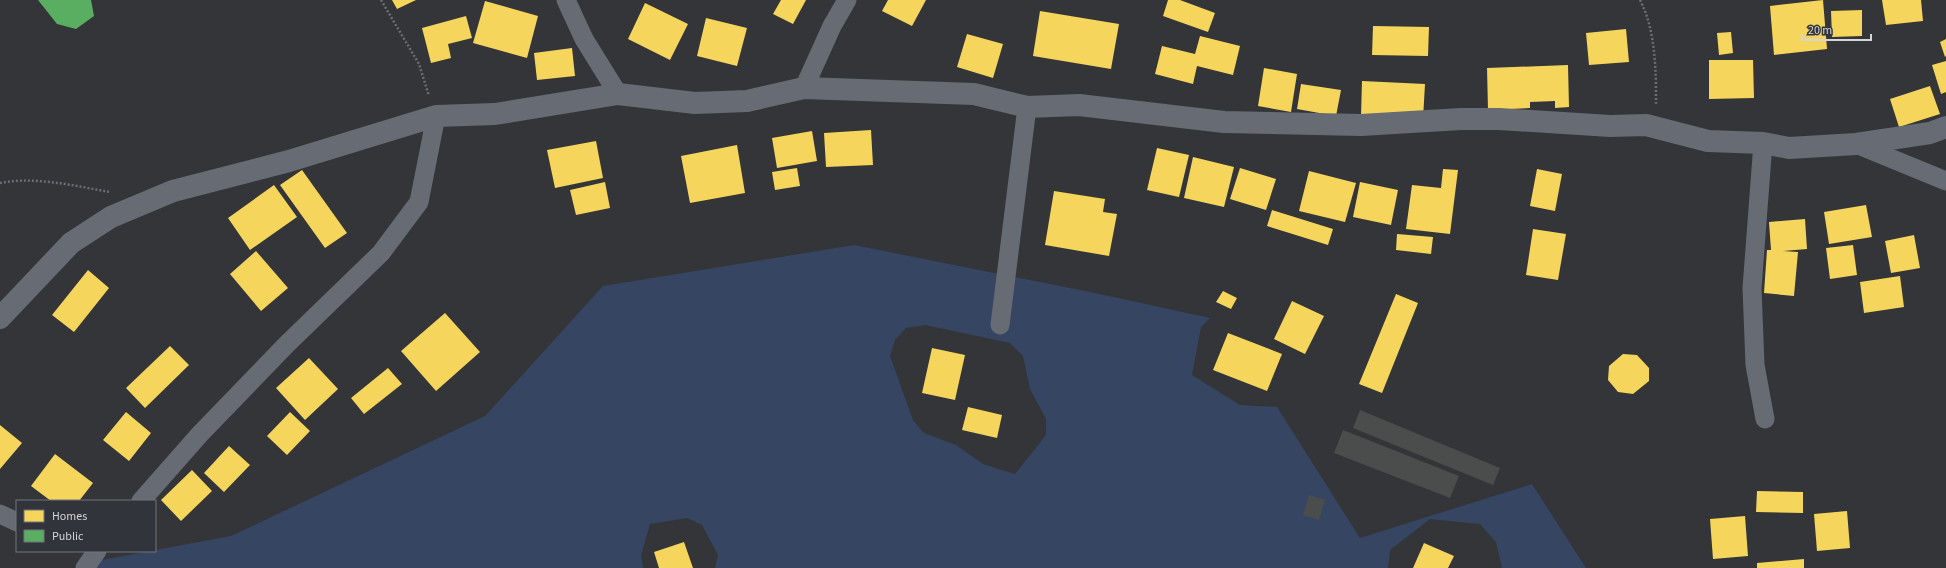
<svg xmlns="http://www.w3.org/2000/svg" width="1946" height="568" font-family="'Source Sans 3',sans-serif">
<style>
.green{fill:#364562;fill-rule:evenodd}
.homes{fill:#f6d55c}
.public{fill:#5aae61}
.building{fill:#4b4d4c}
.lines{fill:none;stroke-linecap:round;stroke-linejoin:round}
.path{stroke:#6b6e74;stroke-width:2.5;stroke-dasharray:2 2;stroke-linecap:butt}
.minor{stroke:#676b73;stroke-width:19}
.tertiary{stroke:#676b73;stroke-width:22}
</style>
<rect width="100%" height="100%" fill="#333538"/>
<path class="green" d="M854,245L1095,293L1210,318L1201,327L1192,375L1240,405L1277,407L1360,538L1532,484L1586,568H1502L1496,542L1480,524L1430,519L1390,550L1388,568H715L718,555L702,525L687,518L650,524L641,556L643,568H91L96,561L231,536L485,416L603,286ZM925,325L1010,343L1023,356L1030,389L1046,419V435L1015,474L983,464L956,445L924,433L913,420L890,356L895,340L906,328Z"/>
<path class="homes" d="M392,0H416L397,9Z
M781,0H806L793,24L773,14Z
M888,0H926L912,26L882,11Z
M1168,0H1180L1215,13L1208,32L1163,16Z
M1823,0L1827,49L1774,55L1770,6Z
M1882,0H1921L1923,21L1886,25Z
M485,1L538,16L527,58L473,43Z
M645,3L688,24L670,60L628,39Z
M1862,10V36L1832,37L1831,11Z
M1040,11L1119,24L1111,69L1033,56Z
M466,16L472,38L448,44L451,58L431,63L422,28Z
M706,18L747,28L737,66L697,56Z
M1373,26L1429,27L1428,56L1372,55Z
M1626,29L1629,62L1589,65L1586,33Z
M1731,32L1733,53L1719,55L1717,33Z
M967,34L1003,44L993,78L957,67Z
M1200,36L1240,46L1233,75L1197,66L1193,84L1155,74L1162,46L1195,54Z
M1946,39V56L1945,57L1940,42Z
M572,48L575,76L537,80L534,53Z
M1709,60H1753L1754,98L1709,99Z
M1946,61V92L1941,94L1932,65Z
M1568,65L1569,107L1555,108V101L1530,102V108L1488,110L1487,68Z
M1264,68L1297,74L1291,112L1258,106Z
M1362,81L1425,84L1423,119L1361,116Z
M1301,84L1341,90L1336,116L1297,109Z
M1930,86L1940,114L1899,127L1890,99Z
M871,130L873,165L826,167L824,133Z
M812,131L817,161L777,168L772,138Z
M596,141L603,178L555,188L547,150Z
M737,145L745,193L690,203L681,156Z
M1157,148L1189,155L1179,197L1147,190Z
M1193,157L1234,167L1224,207L1184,198Z
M797,168L800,186L775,190L772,172Z
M1240,168L1276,179L1266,210L1230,199Z
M1443,169L1458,170L1450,234L1406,229L1412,185L1441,188Z
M1537,169L1562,174L1555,211L1530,206Z
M302,170L347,233L325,248L280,185Z
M1309,171L1356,183L1345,222L1299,211Z
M605,182L610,208L576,215L570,190Z
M1360,182L1398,190L1391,225L1353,217Z
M274,185L297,217L250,250L228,218Z
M1054,191L1105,199L1103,212L1117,214L1109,256L1045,245Z
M1866,205L1872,237L1829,244L1824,212Z
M1272,210L1333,229L1328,245L1267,226Z
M1805,219L1807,249L1783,251L1798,252L1794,296L1764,293L1767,250H1771L1769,222Z
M1533,229L1566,234L1558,280L1526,275Z
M1397,234L1433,237L1431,254L1396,250Z
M1914,235L1920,268L1891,273L1885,241Z
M1853,245L1857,275L1830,279L1826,248Z
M256,251L288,288L261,311L230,274Z
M88,270L109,288L74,332L52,315Z
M1900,276L1904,307L1864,313L1860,282Z
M1223,291L1237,298L1231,309L1216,302Z
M1396,294L1418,303L1382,393L1359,384Z
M1292,301L1324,316L1305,354L1274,339Z
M445,313L480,352L436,391L401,351Z
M1228,333L1282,354L1267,391L1213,370Z
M170,346L189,365L145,408L126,388Z
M932,348L965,355L955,400L922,393Z
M1623,354L1637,355L1649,368V381L1633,394L1618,392L1608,380L1609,366Z
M309,358L338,389L305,420L276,388Z
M388,368L402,384L364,414L351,398Z
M968,407L1002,415L997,438L962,430Z
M126,412L151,433L129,461L103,440Z
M290,412L310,431L287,455L267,436Z
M0,425L22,443L0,469Z
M229,446L250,465L224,492L204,473Z
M55,454L93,483L79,501H51L31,486Z
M192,470L212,491L181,521L161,500Z
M1757,491L1803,492V513L1756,512Z
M1847,511L1850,548L1817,551L1814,514Z
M1745,516L1748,556L1713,559L1710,519Z
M684,542L693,568H659L654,552Z
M1424,543L1454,556L1448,568H1413Z
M1804,559V568H1757V563Z"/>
<path class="public" d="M38,0H91L94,16L76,29L57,24Z"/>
<path class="building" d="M1360,410L1500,468L1493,485L1353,428Z
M1343,430L1459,476L1450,498L1334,453Z
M1309,495L1325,500L1319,520L1303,515Z"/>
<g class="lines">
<path class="path" d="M381,0L419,64L429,96
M1640,0C1656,31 1656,71 1656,105
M0,183C36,176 75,186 110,192"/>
<path class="minor" d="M566,0L584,39L618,94
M804,88L832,26L847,0
M1763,143L1752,288L1755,365L1765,419
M1856,144L1946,181
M1000,325L1027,107
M141,501L200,434L287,344L381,253L419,202L436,116
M0,514L17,522
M85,568L97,551"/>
<path class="tertiary" d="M0,318L71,243L111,217L173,191L289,161L436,116L495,114L618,94L695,103L747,101L804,88L974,94L1027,107L1079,105L1224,122L1361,125L1461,119H1499L1610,126L1646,125L1708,141L1763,143L1789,148L1856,144L1930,133L1946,127"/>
</g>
<rect x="16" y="500" width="140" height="52" fill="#31343a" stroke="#72747a"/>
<rect x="24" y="510" width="20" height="12" fill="#f6d55c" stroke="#72747a"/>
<text x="52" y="520" font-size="12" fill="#d3d5d9">Homes</text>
<rect x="24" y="530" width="20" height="12" fill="#5aae61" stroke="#72747a"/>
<text x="52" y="540" font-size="12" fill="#d3d5d9">Public</text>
<path d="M1802 34v6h69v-6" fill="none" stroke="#d3d5d9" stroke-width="2"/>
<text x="1808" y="34" font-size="12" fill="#d3d5d9" stroke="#31343a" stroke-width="3" paint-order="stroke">20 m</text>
</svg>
